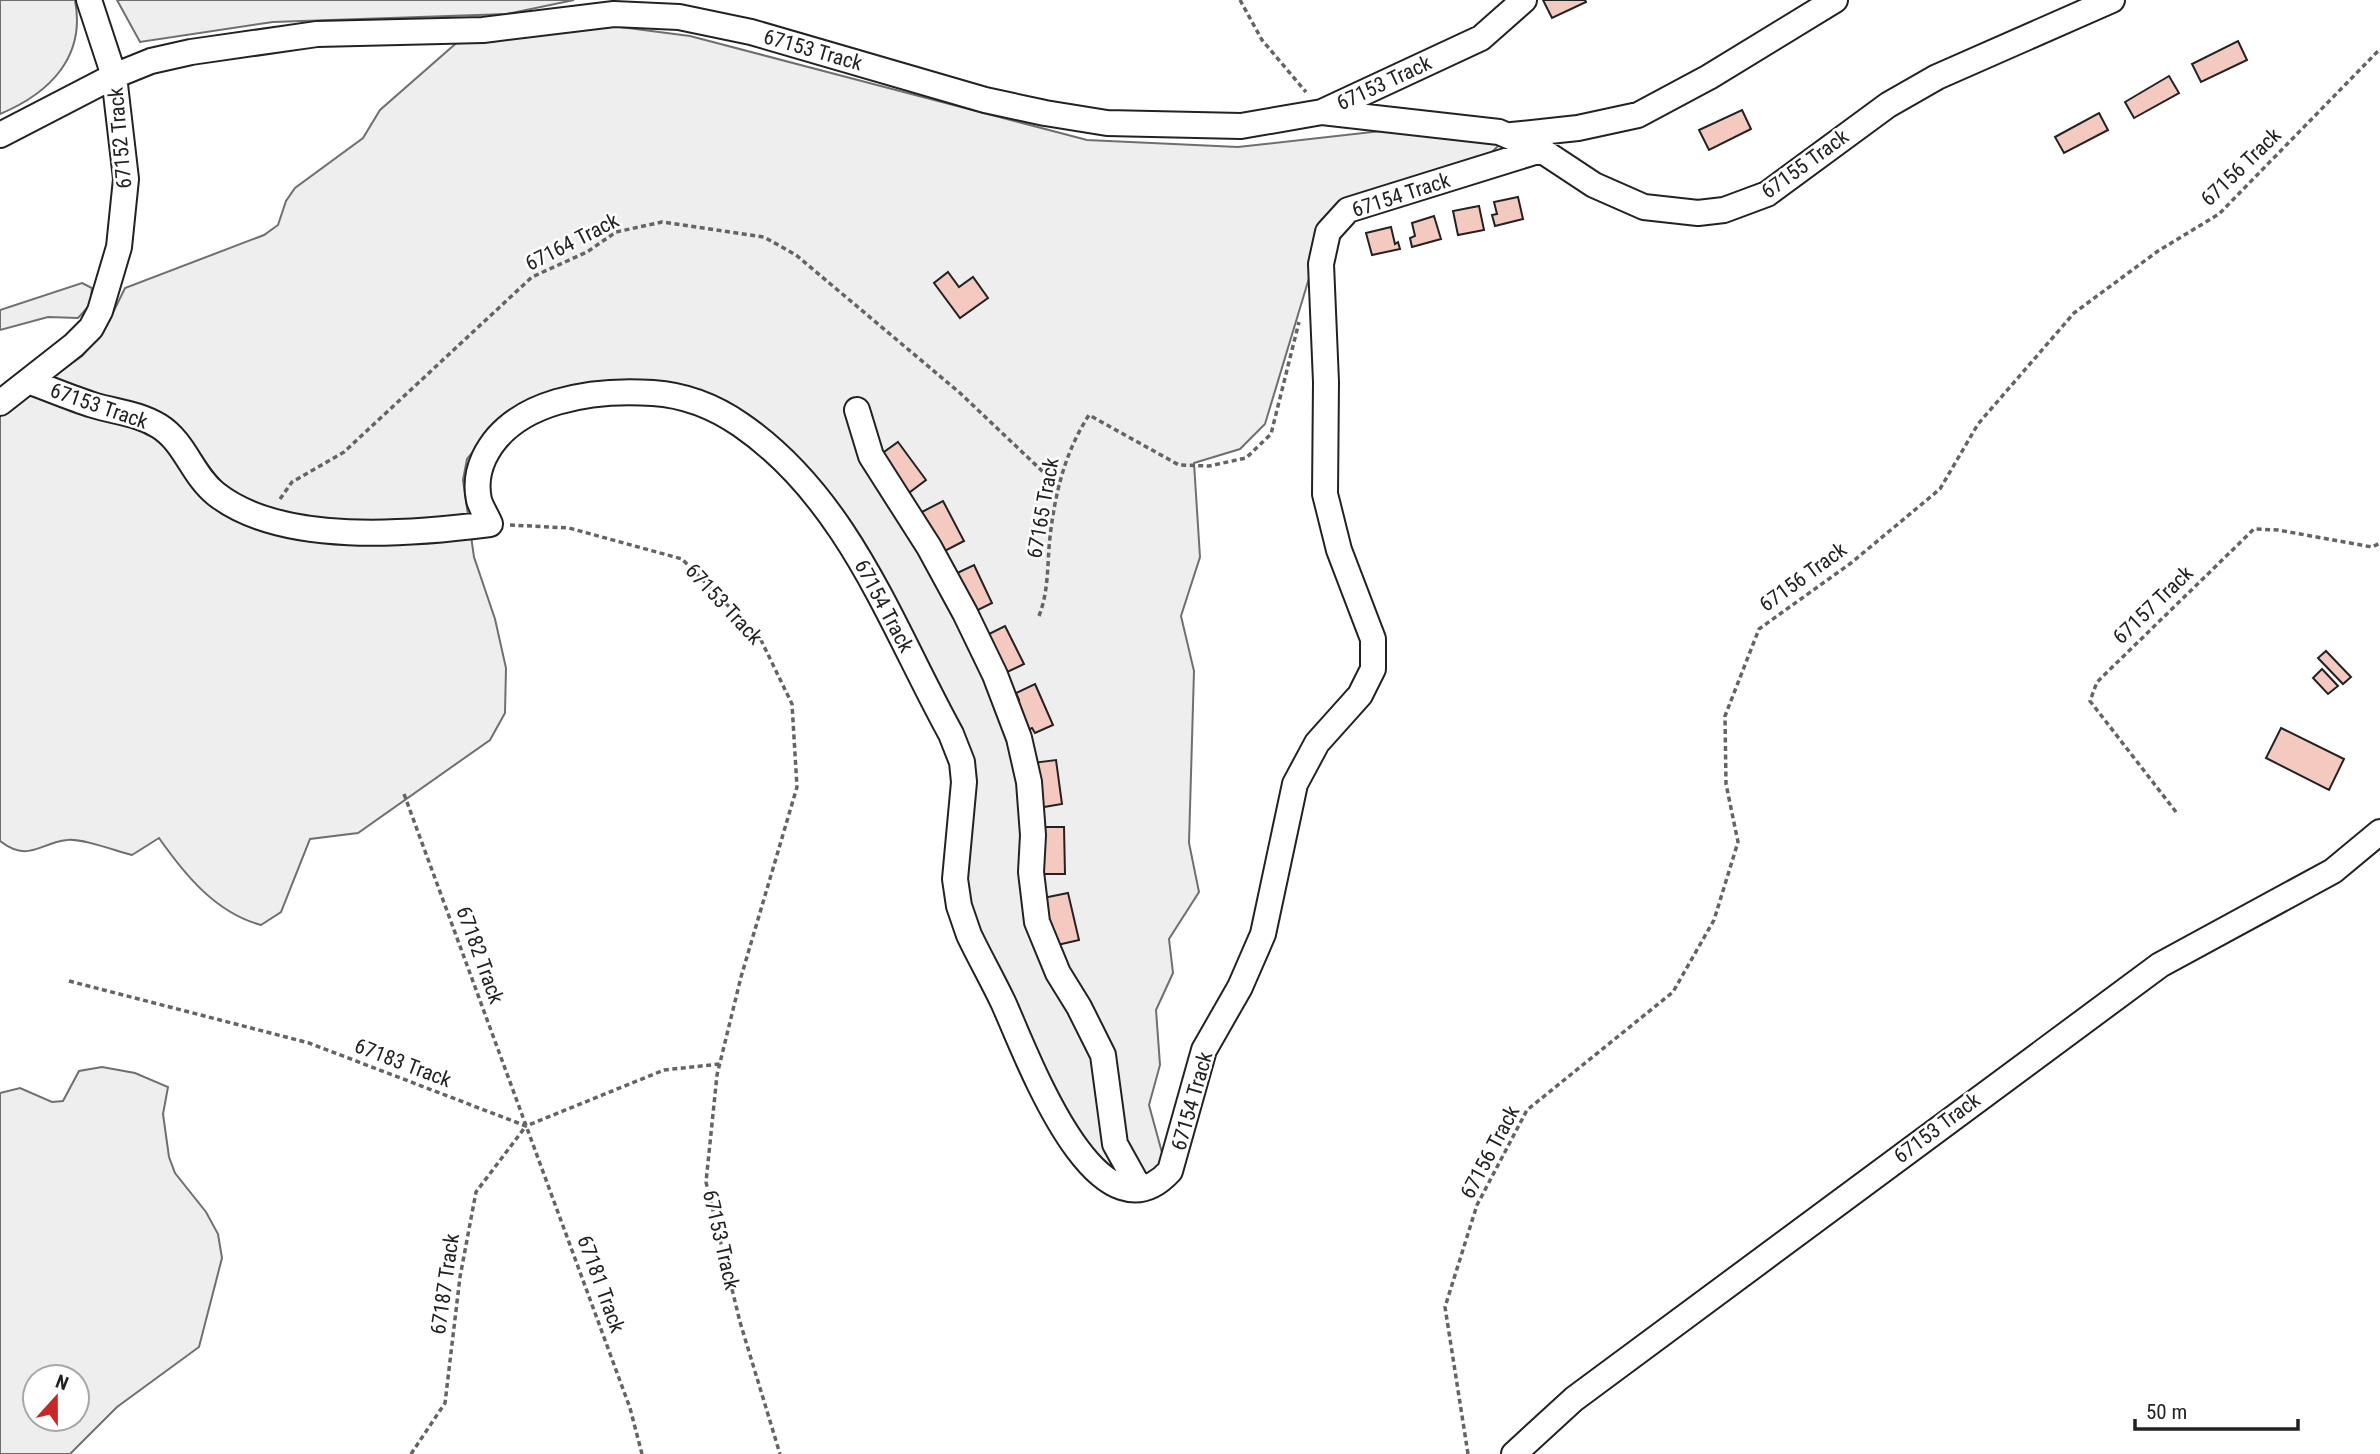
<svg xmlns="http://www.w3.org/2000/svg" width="2380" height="1454" font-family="'Roboto Condensed',sans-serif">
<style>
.green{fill:#eee;stroke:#6f6f6f;stroke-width:2;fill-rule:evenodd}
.building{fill:#f3c9c0;stroke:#222;stroke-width:2}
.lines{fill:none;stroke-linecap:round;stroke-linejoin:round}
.minor-casing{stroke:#222;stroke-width:28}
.path{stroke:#646464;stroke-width:3.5;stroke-dasharray:5 3.5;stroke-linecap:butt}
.minor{stroke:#fff;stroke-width:24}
.labels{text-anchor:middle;stroke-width:5;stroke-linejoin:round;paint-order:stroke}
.street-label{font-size:21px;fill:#222;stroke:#fff}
</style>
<rect width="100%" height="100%" fill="#fff"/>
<path class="green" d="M0,0H75C86,57 50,93 0,114Z
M117,0H574L507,14L273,22L140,42Z
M546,25L620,27L690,36L1087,140L1238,147L1390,130L1500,144L1482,162L1329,212L1265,424L1240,449L1194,463L1200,557L1181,616L1194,671L1189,843L1199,892L1169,939L1173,973L1156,1010L1160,1065L1149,1105L1164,1160L1149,1178H1124L1072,1132L967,909L961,735L832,505L752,424L597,382L552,390L521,403L500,419L467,459L463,480L474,557L495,619L506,668L505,713L490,740L358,833L310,839L281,912L261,925C216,913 185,875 159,838L132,855C116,851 82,838 67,840C39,843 29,863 0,841V414L82,356L107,325L125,288L264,235L278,225L286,201L295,188L363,138L380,110L461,39Z
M82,283L92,288L90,305L78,318L48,317L0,330V310Z
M102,1067L135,1073L168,1087L163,1114L169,1157L175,1173L206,1212L218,1234L222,1258L199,1347L117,1407L70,1454H0V1093L20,1088L52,1102L63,1101L79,1071ZM35,1377H77V1419H35Z"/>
<path class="building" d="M1543,0H1585L1586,2L1552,18Z
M2238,41L2247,60L2201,82L2192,64Z
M2169,76L2179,93L2134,118L2125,102Z
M1742,110L1751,129L1709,150L1699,130Z
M2099,113L2108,130L2064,153L2055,137Z
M1518,197L1523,219L1495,226L1492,215L1497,214L1494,202Z
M1479,206L1484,230L1458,235L1453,211Z
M1434,216L1441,239L1412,247L1410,238L1415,236L1412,223Z
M1391,227L1395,244L1398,242L1400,249L1372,255L1366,233Z
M948,272L959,287L973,277L988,298L960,318L934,283Z
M898,442L926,480L906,495L877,457Z
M943,501L964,541L939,554L918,514Z
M974,565L992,603L972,613L953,575Z
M1005,626L1024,664L1003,674L983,637Z
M2326,651L2351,677L2343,684L2318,658Z
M2322,669L2338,686L2328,694L2313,678Z
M1035,684L1053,725L1035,733L1032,728L1026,731L1013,702L1019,700L1016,693Z
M2281,728L2344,759L2329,790L2266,758Z
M1056,760L1062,804L1038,808L1032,763Z
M1041,827H1064L1065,874H1041Z
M1068,893L1079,940L1053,946L1043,898Z"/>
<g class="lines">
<defs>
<path id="minor" d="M1322,112L1499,132L1541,150L1594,185L1644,207L1698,213L1724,210L1767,194L1888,105L1937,77L2112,0
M0,135L114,76L151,61L191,52L317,34L483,30L614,14L679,17L751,32L985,100L1045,113L1107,123L1241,126L1322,112L1481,38L1524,0
M1512,135L1578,128L1638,115L1709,77L1835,0
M28,381C50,389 71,398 93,405C115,412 138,413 159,426C185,442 192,475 216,494C282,546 412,534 490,524C487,516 481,508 479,500C476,486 478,471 484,458C512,399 595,389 653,393C684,395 715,407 741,425C848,499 891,625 951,734L962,762L964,782L955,879L959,906L969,935C980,958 992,979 1003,1002C1024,1047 1096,1251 1170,1171L1204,1050L1240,987L1263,934L1295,784L1317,743L1360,695L1373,669V639L1339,550L1325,494L1326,382L1321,264L1328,232L1348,210L1541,150
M0,403L74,345L91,328L100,311L119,247L126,179L114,76L89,0
M857,410L871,456L929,547L965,613L995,675L1019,738L1029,782L1033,835L1031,872L1037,922L1058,973L1079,1007L1103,1055L1115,1144L1140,1189
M1514,1454L1574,1399L2160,965L2333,871L2380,832"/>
</defs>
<use href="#minor" class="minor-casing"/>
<path class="path" d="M1240,0L1262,40L1306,92
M280,499L292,482L344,452L532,277L587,252L616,232L662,222L764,237L796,255L960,393L1059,487
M510,525L569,528L682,559L760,638L792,704L797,787L741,977L717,1075L706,1182L740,1322L780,1454
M1039,616C1049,590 1047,565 1050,537C1055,493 1065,452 1089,415L1179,465L1209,466L1246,458L1271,434L1299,322
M404,794L630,1408L642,1454
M2176,812L2090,701L2097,682L2254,529L2278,530L2372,547L2380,543
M69,981L309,1043L526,1126L664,1070L720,1064
M411,1454L445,1403L460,1277L476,1192L526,1126
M1468,1454L1445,1307L1477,1205L1527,1110L1673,992L1714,920L1738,842L1726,784L1725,716L1759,629L1851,563L1940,489L1978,424L2074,313L2158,251L2219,214L2380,49"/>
<use href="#minor" class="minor"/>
</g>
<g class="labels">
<g class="street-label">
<text transform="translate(813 50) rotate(16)" y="7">67153 Track</text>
<text transform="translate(1384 83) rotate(-25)" y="7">67153 Track</text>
<text transform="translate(120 138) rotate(-95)" y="7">67152 Track</text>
<text transform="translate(1805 164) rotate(-36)" y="7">67155 Track</text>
<text transform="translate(2241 167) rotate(-44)" y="7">67156 Track</text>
<text transform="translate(1401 195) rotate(-18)" y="7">67154 Track</text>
<text transform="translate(572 242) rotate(-27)" y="7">67164 Track</text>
<text transform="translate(99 406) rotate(19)" y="7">67153 Track</text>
<text transform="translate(1043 508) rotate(-80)" y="7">67165 Track</text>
<text transform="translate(1803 577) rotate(-36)" y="7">67156 Track</text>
<text transform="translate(724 604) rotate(47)" y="7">67153 Track</text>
<text transform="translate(2153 605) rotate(-44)" y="7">67157 Track</text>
<text transform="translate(884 606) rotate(62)" y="7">67154 Track</text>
<text transform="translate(480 955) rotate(70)" y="7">67182 Track</text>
<text transform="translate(403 1063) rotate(21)" y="7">67183 Track</text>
<text transform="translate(1192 1101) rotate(-74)" y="7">67154 Track</text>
<text transform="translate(1937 1128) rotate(-37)" y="7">67153 Track</text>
<text transform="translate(1490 1152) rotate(-62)" y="7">67156 Track</text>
<text transform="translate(721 1240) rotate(77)" y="7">67153 Track</text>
<text transform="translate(445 1284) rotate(-82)" y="7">67187 Track</text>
<text transform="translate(601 1284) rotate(70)" y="7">67181 Track</text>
</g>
</g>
<g transform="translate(56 1398) rotate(21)"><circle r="33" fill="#ffffff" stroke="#a7a7a7" stroke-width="2"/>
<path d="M0-5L12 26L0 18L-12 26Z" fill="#c62828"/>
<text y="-10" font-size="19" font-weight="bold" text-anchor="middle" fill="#222222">N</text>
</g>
<path d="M2135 1419v10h163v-10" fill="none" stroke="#222222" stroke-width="3.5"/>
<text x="2146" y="1419" font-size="21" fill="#222222" stroke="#ffffff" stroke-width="5" paint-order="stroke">50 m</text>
</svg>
